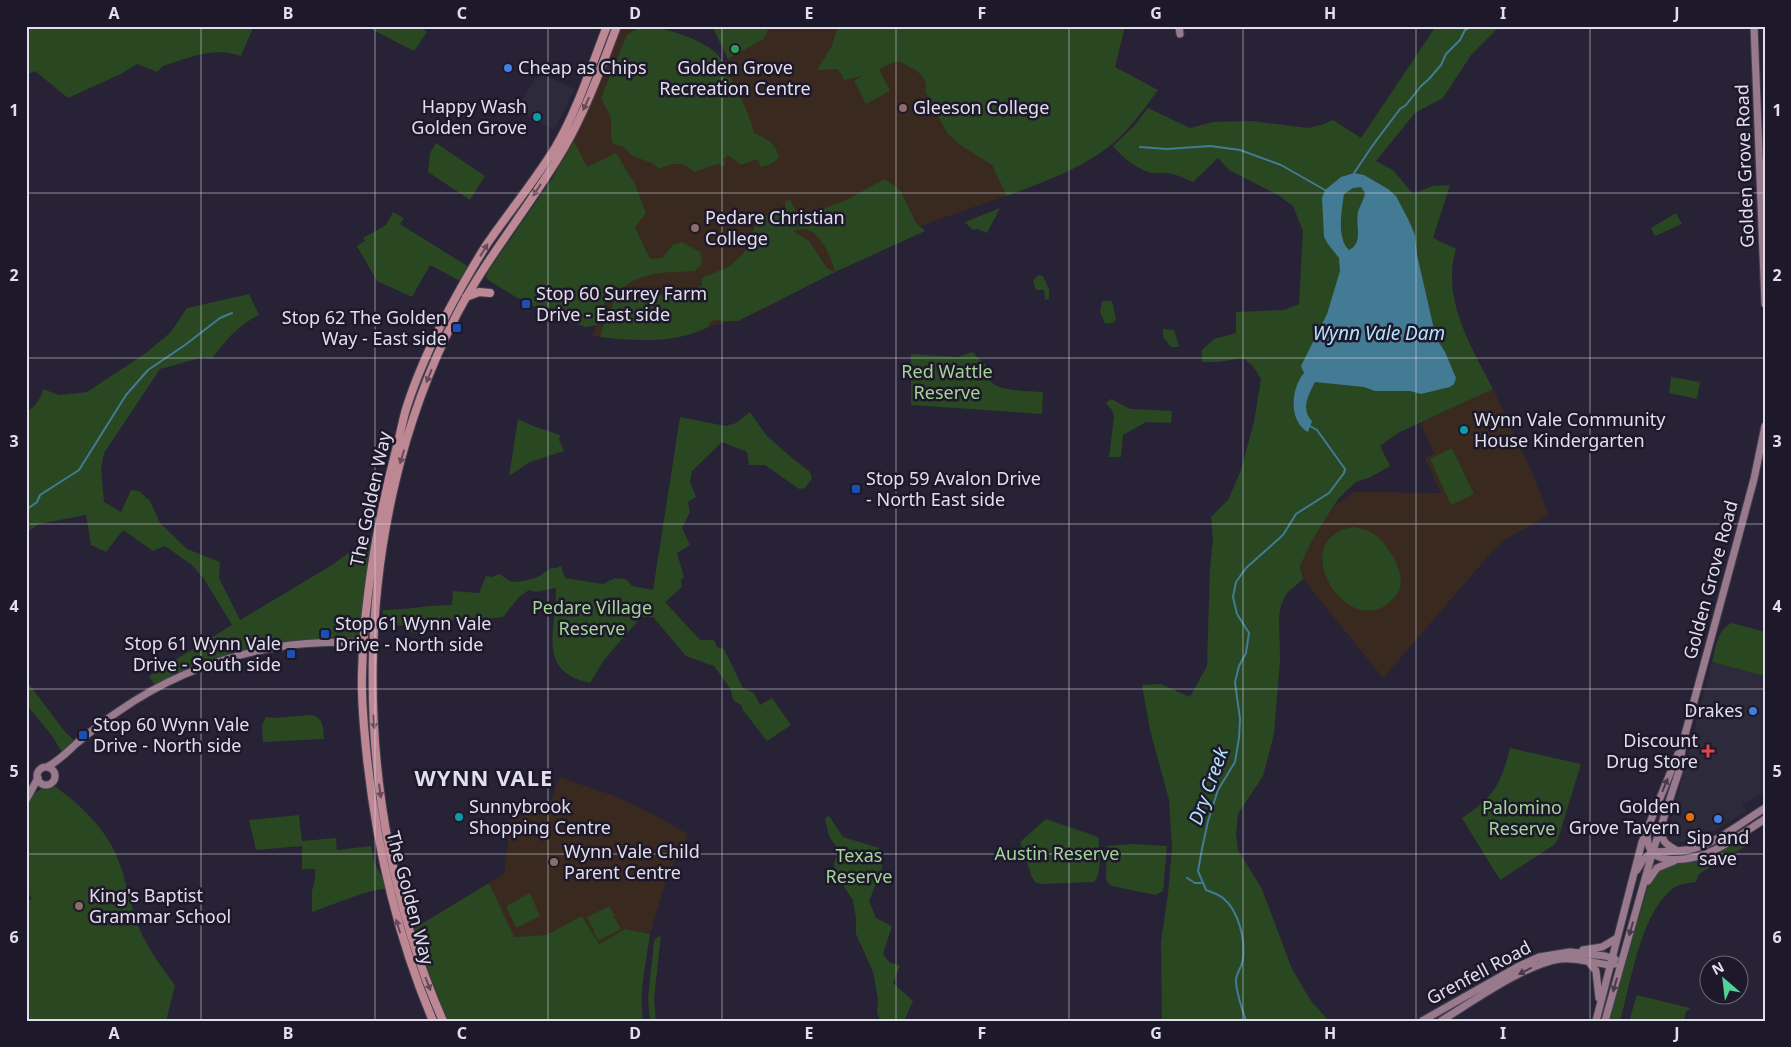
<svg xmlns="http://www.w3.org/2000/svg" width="1791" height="1047" font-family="'Noto Sans',sans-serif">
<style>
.commercial{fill:#2d2b3b}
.education{fill:#39291f}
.green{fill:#294721;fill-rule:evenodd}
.water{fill:#437b95;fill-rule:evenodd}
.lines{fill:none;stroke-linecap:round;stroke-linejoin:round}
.stream{stroke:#437b95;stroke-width:2}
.secondary-casing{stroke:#433e4f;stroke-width:9}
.primary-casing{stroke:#433e4f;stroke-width:10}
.secondary{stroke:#997a8d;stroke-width:7}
.primary{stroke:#be8794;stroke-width:8}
.oneway{fill:#664a5a}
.oneway2{fill:#493a4d}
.grid{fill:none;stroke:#e2dfec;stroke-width:1;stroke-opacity:0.55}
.leisure-dot{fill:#2e9e5b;stroke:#1e182b;stroke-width:2}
.shop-dot{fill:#3f7fe0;stroke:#1e182b;stroke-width:2}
.education-dot{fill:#8d6e63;stroke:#1e182b;stroke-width:2}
.culture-dot{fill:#0f9aa8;stroke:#1e182b;stroke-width:2}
.transit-dot{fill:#1a4fb4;stroke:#1e182b;stroke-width:2}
.health-dot{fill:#e0444e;stroke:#1e182b;stroke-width:2}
.food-dot{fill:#e8710a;stroke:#1e182b;stroke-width:2}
.labels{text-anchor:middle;stroke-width:5;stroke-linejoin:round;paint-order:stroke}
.poi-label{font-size:18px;fill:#e2dfec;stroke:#1e182b;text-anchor:start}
.street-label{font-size:18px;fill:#e2dfec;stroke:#1e182b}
.park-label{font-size:18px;fill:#a3d696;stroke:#1e182b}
.water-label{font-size:19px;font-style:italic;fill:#b2e3fc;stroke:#1e182b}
.district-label{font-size:22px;font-weight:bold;letter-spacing:1px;fill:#e2dfec;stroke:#1e182b}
.neatline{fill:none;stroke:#e2dfec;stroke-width:2}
.grid-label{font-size:16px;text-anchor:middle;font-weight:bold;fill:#e2dfec}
</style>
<rect width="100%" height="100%" fill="#282236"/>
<path class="commercial" d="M538,73L575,89L554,130L522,114L520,109L521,103Z
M1712,662L1765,676V792L1742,805L1747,811L1705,836L1689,842H1675L1671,840L1668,833Z"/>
<path class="education" d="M616,26H654L676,34L710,49L722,63L764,39L769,26H1125L1115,67L1158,90L1057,176L1003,197L923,225L758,312L676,338L629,340L592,336L612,283L557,170Z
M1493,389L1529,465L1549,515L1506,539L1491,553L1383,678L1303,579L1300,566L1312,541L1334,506L1354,492L1441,493L1425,458L1434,453L1420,423Z
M559,777L615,796L652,814L688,834L665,883L650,934L625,929L599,944L582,916L546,935L513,937L489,883L504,874L512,812L531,813L550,804Z"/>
<path class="green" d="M26,26H254L241,56C215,46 188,58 163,66L157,72L137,64L121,74L68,98L35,71L26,75Z
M365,26H420L427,32L414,51Z
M642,26C662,26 705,40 718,55C722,60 724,67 727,72C738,92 749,111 754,133C767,139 776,143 779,158L769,165L761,167L757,159L741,165L728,155L723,160L726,163L722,167L718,164L694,172C683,161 672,163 659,169L652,163L632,156L625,148L613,143L611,136V118L601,98L627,35Z
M712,26H769V27L764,39L728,59Z
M838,26H1125L1115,67L1158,90C1147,105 1137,119 1125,132C1094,165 1048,180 1007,196L992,165L960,145L947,133L925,91C931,75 908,65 896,61L879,69L890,91L866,104L854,81L862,76L844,80L838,69L817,70L832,46Z
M1436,26H1500L1471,55L1443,98L1415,113L1376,161L1393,170L1413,194L1432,186L1450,185L1433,238L1456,249C1441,299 1471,346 1493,389L1398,433L1380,446L1390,466L1371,477L1356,482L1338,499L1312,541L1300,566L1303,579L1287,593L1281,605L1279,617L1280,661L1274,734L1263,776L1238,814L1236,834L1238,850L1262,889L1292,969L1311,1001L1329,1021H1162L1161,941L1168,894L1172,847L1169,800L1150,730L1142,685L1161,684L1190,697L1207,666L1210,568L1213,539L1211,517L1228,500L1241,470L1254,422L1261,379L1253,366L1243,358L1218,362H1202V350L1214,339L1236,333V312L1284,310L1299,304L1303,231L1293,206L1278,195L1229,170L1218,158L1193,182C1184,178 1174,173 1163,173C1159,172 1156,174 1152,173C1136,169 1123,158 1113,146L1134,126L1148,108L1190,128L1213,122L1252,121L1308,128L1321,125L1333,120L1361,138Z
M574,141L587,167L616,153L635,184L646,213L635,227L649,257L652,259L662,258L674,244L682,242L700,252L702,262L700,267L695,269L696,271C669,273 641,270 621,290L612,284L597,325L586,327L555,317L514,296L488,280L486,277L489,270L551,180Z
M436,143L485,176L470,200L428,172L430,153Z
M885,179L900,190L916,223L925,231L835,272L738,321H722L714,320L710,323L708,327C676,344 636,341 600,337L603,325L617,296L623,300L631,302L645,292L655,290V295L700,291L699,286H702V278L730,266L744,253L759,216L786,214L785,201L790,200L799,218L844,201ZM802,229C820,229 831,257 835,272L827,268L809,241L793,231Z
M1000,208L987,233L977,229L973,230L965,222Z
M393,212L404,218L400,224L472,269L464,283L430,265L412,297L377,281L357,246L365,241L363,238L386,225Z
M1676,213L1682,224L1655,236L1651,228Z
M1038,275L1043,276L1049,290V299L1045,300L1044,290H1036L1033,281Z
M249,294L259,315C237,326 226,340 212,359L204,357L160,369L104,453L101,469L104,502L121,512L131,490L139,491L150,501L160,523L187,549L220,562L219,578L240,620L332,565L377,532L363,642L358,638H344L248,653L156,687L149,676L232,625L204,579L192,565L165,546L153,551L123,530L106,552L91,545L86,515L39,524L26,533V412C35,407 41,399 43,389L59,395L87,392L146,353L171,332L187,308Z
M1102,301H1112L1116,319L1113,323H1105L1100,312Z
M1163,329L1174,330L1179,347H1171L1163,337Z
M972,352L986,365L983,369L984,374C988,377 991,383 995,385C1005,391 1031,391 1043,392L1042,414L911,405V354L958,357Z
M1671,377L1700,382L1697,399L1669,393Z
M1111,399L1130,409L1172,411L1171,423L1146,422L1123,435L1121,457H1109L1114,416L1112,410L1106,403Z
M750,412L766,435L792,458L810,472L812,478L805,488L799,489L765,465H749L747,452L722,442L692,471L690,482L696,497L688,502L690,512L682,528L690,545L677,553L684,577L681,580L682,587L665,602L700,640H714L717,647L724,649L743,688L754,693L760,705L772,698L791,725L767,741L743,710L741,705L733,700L730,688L714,666L686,656L653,617H641L604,660L590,683C535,671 557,629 556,588L536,592L529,590L519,597L503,617L485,619L461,618L432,624L424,634L409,632L405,625L381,627L383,610C406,610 428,605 452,605L453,591L479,593L486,576L492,577L499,574L512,582L523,581L538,577L551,568H557L561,566L565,578L603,584L615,578L626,579L632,586L653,590L680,417L726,426L736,423Z
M518,419L533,426L560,435L559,440L564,451L530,462L509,476Z
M1452,448L1474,494L1451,505L1430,459Z
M1354,527C1361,529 1370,530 1375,535C1388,544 1405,572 1400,588C1398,593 1393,599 1389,603C1344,639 1285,537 1354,527Z
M1732,623L1765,632V676L1712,662C1716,648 1717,629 1732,623Z
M26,680L65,732L77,743L64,756L53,737L26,704Z
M312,715C324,718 323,728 324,739L263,742L262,725L266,717L273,718Z
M1510,748L1581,764L1558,839L1554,845L1500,880L1462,818C1494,797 1501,784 1510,748Z
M50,783C80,803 110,832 121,867C129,893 133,920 147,944C155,959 166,972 175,986L166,1021H26V903L32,898L26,891V800L28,798Z
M299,815L302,841L336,838L337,850L371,846L375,864L389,889H380L361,894L312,912V891L315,879V869H302V846L256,850L249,820Z
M829,816L843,837L879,848L882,869L869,901L876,918L892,926L883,954L889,962L900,966L893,983L913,1001L904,1021H880L877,1012L878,999L873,972L856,934V918L853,900L836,875L834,863L839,851L829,836L825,818Z
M1046,819L1098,837C1100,848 1102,874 1094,882L1041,884L1035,882L1032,877L1020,842Z
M1739,841L1746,846L1699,874L1696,882C1687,883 1677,884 1671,890C1640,916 1631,983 1620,1021H1608L1651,876L1667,864L1704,859Z
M1132,844L1167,846L1163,891L1155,895L1112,886L1108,883L1106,879L1107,846Z
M489,883L514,937L546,935L582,916L599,944L625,929L650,934C646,962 639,993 643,1021H443L410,931Z
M530,893L540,916L516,928L506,906Z
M609,906L615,916L613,918H615L621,929L598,941L593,930L595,928H592L587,917Z
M661,935L654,999L656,1021H650L648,998L654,942L655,939Z
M1637,995L1690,1008L1689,1010L1686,1011L1684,1020L1686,1021H1629Z"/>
<path class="water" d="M1354,173L1364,175L1388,189L1396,196L1409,221L1415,235L1417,255L1436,338L1445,352L1456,378L1454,384L1450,387L1421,394L1410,391H1375L1364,387L1315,382C1309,394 1300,409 1312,421L1308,432C1288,421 1291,388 1304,373L1301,366L1327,314L1340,271L1339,258L1328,244L1324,237L1322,198L1325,190L1341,177ZM1361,187L1365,193C1364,200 1360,205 1358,212C1355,225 1364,243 1349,250C1336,238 1342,210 1344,194L1353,188Z"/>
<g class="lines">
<path class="stream" d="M1140,147L1167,149L1210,146L1240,150L1281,165L1325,190
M1354,173L1373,145L1400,109L1406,105L1421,86L1429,79L1441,65L1446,54L1460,40L1465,30L1473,26
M26,510L37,502L40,495L79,470L126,395L148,370L185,345L220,318L232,313
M1187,878L1195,883H1201
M1246,1021C1242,1008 1236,993 1236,980C1236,973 1243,966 1243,958C1245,939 1239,911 1223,898C1218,894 1211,892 1206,890L1198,871L1202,849L1208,821L1218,790L1235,762L1239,738L1240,719L1235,682L1239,666L1246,653L1249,633L1237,614L1233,597L1236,582L1246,568L1283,535L1296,514L1329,493L1344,473L1345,469L1317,430L1310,426"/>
<defs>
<path id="secondary" d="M1179,26L1180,34
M1754,26L1765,304
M47,767C59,761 67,752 77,743C90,732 104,721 119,711C168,677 225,655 284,646C310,642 337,642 363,642
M37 776a9 9 0 1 1 18 0a9 9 0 1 1-18 0Z
M26,800L38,778
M1661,831C1662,842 1667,845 1676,850
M1647,832C1647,846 1650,857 1667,859C1704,864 1735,838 1765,819
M1652,852C1666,851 1679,852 1692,849C1718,842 1742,822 1765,808
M1637,870L1643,860L1652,852
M1648,881L1657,868L1674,861
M1583,950L1602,947L1617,938
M1589,962L1596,971L1599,998
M1422,1021L1519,966L1539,957L1570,952L1605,956L1615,959
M1441,1021C1472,1002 1525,964 1560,959C1576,957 1593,963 1609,965L1614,964
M1596,1021L1642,842L1678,754
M1605,1021L1652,854L1679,771L1683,742L1754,479L1765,426"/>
<path id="primary" d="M466,297L479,292L490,293
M433,1021C397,936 377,849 367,758C364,730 361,702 362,673C364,595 378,518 398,442C401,431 403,418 407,406C416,378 429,349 442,323C456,296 471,269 487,244C509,212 534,182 555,148C576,113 592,65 607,26
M443,1021C347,803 347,526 457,314C488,255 531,205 564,148C586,110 601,68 617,26"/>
</defs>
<use href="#secondary" class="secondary-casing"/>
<use href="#primary" class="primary-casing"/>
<use href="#secondary" class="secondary"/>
<use href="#primary" class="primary"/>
</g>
<defs><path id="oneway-solid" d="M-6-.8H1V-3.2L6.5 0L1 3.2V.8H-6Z" transform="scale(1.25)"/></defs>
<g class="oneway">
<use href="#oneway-solid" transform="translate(586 104) rotate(115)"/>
<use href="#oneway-solid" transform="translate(537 190) rotate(123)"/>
<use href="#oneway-solid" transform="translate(484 250) rotate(-58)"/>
<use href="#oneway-solid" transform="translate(429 376) rotate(112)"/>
<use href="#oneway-solid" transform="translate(402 457) rotate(107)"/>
<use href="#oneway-solid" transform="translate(374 722) rotate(86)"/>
<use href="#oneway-solid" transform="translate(380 791) rotate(82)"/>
<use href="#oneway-solid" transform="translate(398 926) rotate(-107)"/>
<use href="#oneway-solid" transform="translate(428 984) rotate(69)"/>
</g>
<g class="oneway2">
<use href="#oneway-solid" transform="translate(1665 785) rotate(-68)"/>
<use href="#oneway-solid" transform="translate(1631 929) rotate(106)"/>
<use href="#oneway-solid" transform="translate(1525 971) rotate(153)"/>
<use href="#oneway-solid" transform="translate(1615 985) rotate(106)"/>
</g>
<path class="grid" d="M201,26V1021M375,26V1021M548,26V1021M722,26V1021M896,26V1021M1069,26V1021M1243,26V1021M1416,26V1021M1590,26V1021M26,193H1765M26,358H1765M26,524H1765M26,689H1765M26,854H1765"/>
<circle class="leisure-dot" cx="735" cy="49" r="5"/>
<g class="shop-dot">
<circle cx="508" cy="68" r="5"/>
<circle cx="1753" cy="711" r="5"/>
<circle cx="1718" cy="819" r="5"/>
</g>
<g class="education-dot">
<circle cx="903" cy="108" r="5"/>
<circle cx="695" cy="228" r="5"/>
<circle cx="554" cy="862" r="5"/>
<circle cx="79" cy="906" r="5"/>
</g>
<g class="culture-dot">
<circle cx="537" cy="117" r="5"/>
<circle cx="1464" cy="430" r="5"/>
<circle cx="459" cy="817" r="5"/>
</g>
<g class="transit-dot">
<rect x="521" y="299" width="10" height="10" rx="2.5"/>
<rect x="452" y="323" width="10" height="10" rx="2.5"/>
<rect x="851" y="484" width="10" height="10" rx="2.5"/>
<rect x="320" y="629" width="10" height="10" rx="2.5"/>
<rect x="286" y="649" width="10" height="10" rx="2.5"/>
<rect x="78" y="730" width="10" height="10" rx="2.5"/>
</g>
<path class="health-dot" d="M1705.5 743.5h5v5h5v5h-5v5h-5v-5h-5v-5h5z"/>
<circle class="food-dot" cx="1690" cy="817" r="5"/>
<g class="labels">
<g class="poi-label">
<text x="518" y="74">Cheap as Chips</text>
<text x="735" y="74" text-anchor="middle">Golden Grove<tspan x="735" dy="21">Recreation Centre</tspan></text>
<text x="527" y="113" text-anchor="end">Happy Wash<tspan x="527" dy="21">Golden Grove</tspan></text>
<text x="913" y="114">Gleeson College</text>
<text x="705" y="224">Pedare Christian<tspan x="705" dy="21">College</tspan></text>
<text x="536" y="300">Stop 60 Surrey Farm<tspan x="536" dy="21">Drive - East side</tspan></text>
<text x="447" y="324" text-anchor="end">Stop 62 The Golden<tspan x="447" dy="21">Way - East side</tspan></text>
<text x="1474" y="426">Wynn Vale Community<tspan x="1474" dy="21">House Kindergarten</tspan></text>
<text x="866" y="485">Stop 59 Avalon Drive<tspan x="866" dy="21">- North East side</tspan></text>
<text x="335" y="630">Stop 61 Wynn Vale<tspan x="335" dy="21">Drive - North side</tspan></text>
<text x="281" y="650" text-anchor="end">Stop 61 Wynn Vale<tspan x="281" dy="21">Drive - South side</tspan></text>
<text x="1743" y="717" text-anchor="end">Drakes</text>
<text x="93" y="731">Stop 60 Wynn Vale<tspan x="93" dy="21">Drive - North side</tspan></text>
<text x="1698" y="747" text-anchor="end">Discount<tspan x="1698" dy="21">Drug Store</tspan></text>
<text x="469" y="813">Sunnybrook<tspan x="469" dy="21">Shopping Centre</tspan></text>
<text x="1680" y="813" text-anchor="end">Golden<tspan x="1680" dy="21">Grove Tavern</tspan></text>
<text x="1718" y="844" text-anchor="middle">Sip and<tspan x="1718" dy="21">save</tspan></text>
<text x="564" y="858">Wynn Vale Child<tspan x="564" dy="21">Parent Centre</tspan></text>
<text x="89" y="902">King's Baptist<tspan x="89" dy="21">Grammar School</tspan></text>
</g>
<g class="street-label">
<text transform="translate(1745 166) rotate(-92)" y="6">Golden Grove Road</text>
<text transform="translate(371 499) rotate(-78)" y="6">The Golden Way</text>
<text transform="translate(1711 580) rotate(-75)" y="6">Golden Grove Road</text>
<text transform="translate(410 898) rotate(75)" y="6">The Golden Way</text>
<text transform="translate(1479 973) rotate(-28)" y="6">Grenfell Road</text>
</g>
<g class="park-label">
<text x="947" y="378">Red Wattle<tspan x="947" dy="21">Reserve</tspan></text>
<text x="592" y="614">Pedare Village<tspan x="592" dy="21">Reserve</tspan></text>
<text x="1522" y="814">Palomino<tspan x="1522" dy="21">Reserve</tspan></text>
<text x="1057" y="860">Austin Reserve</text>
<text x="859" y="862">Texas<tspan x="859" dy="21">Reserve</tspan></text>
</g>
<g class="water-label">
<text x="1379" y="340">Wynn Vale Dam</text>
<text transform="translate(1208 786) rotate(-70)" y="7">Dry Creek</text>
</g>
<g class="district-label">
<text x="484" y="786">WYNN VALE</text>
</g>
</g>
<rect width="1791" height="1047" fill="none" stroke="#1e182b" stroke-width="55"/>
<g transform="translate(1724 980) rotate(332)"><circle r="24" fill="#1e182b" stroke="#6c6878"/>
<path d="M0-4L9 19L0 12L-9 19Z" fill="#51d398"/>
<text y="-8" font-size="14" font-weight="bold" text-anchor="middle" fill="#e2dfec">N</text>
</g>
<rect x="28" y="28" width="1736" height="992" class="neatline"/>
<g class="grid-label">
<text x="114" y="19">A</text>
<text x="288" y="19">B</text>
<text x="462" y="19">C</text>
<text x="635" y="19">D</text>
<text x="809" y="19">E</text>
<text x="982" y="19">F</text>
<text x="1156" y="19">G</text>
<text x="1330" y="19">H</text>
<text x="1503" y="19">I</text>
<text x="1677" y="19">J</text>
<text x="14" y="116">1</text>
<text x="1777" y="116">1</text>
<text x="14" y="281">2</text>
<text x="1777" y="281">2</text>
<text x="14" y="447">3</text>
<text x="1777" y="447">3</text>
<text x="14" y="612">4</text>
<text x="1777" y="612">4</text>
<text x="14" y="777">5</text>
<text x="1777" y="777">5</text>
<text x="14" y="943">6</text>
<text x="1777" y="943">6</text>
<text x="114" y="1039">A</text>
<text x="288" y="1039">B</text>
<text x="462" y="1039">C</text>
<text x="635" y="1039">D</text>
<text x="809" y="1039">E</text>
<text x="982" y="1039">F</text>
<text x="1156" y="1039">G</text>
<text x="1330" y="1039">H</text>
<text x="1503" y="1039">I</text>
<text x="1677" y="1039">J</text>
</g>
</svg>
